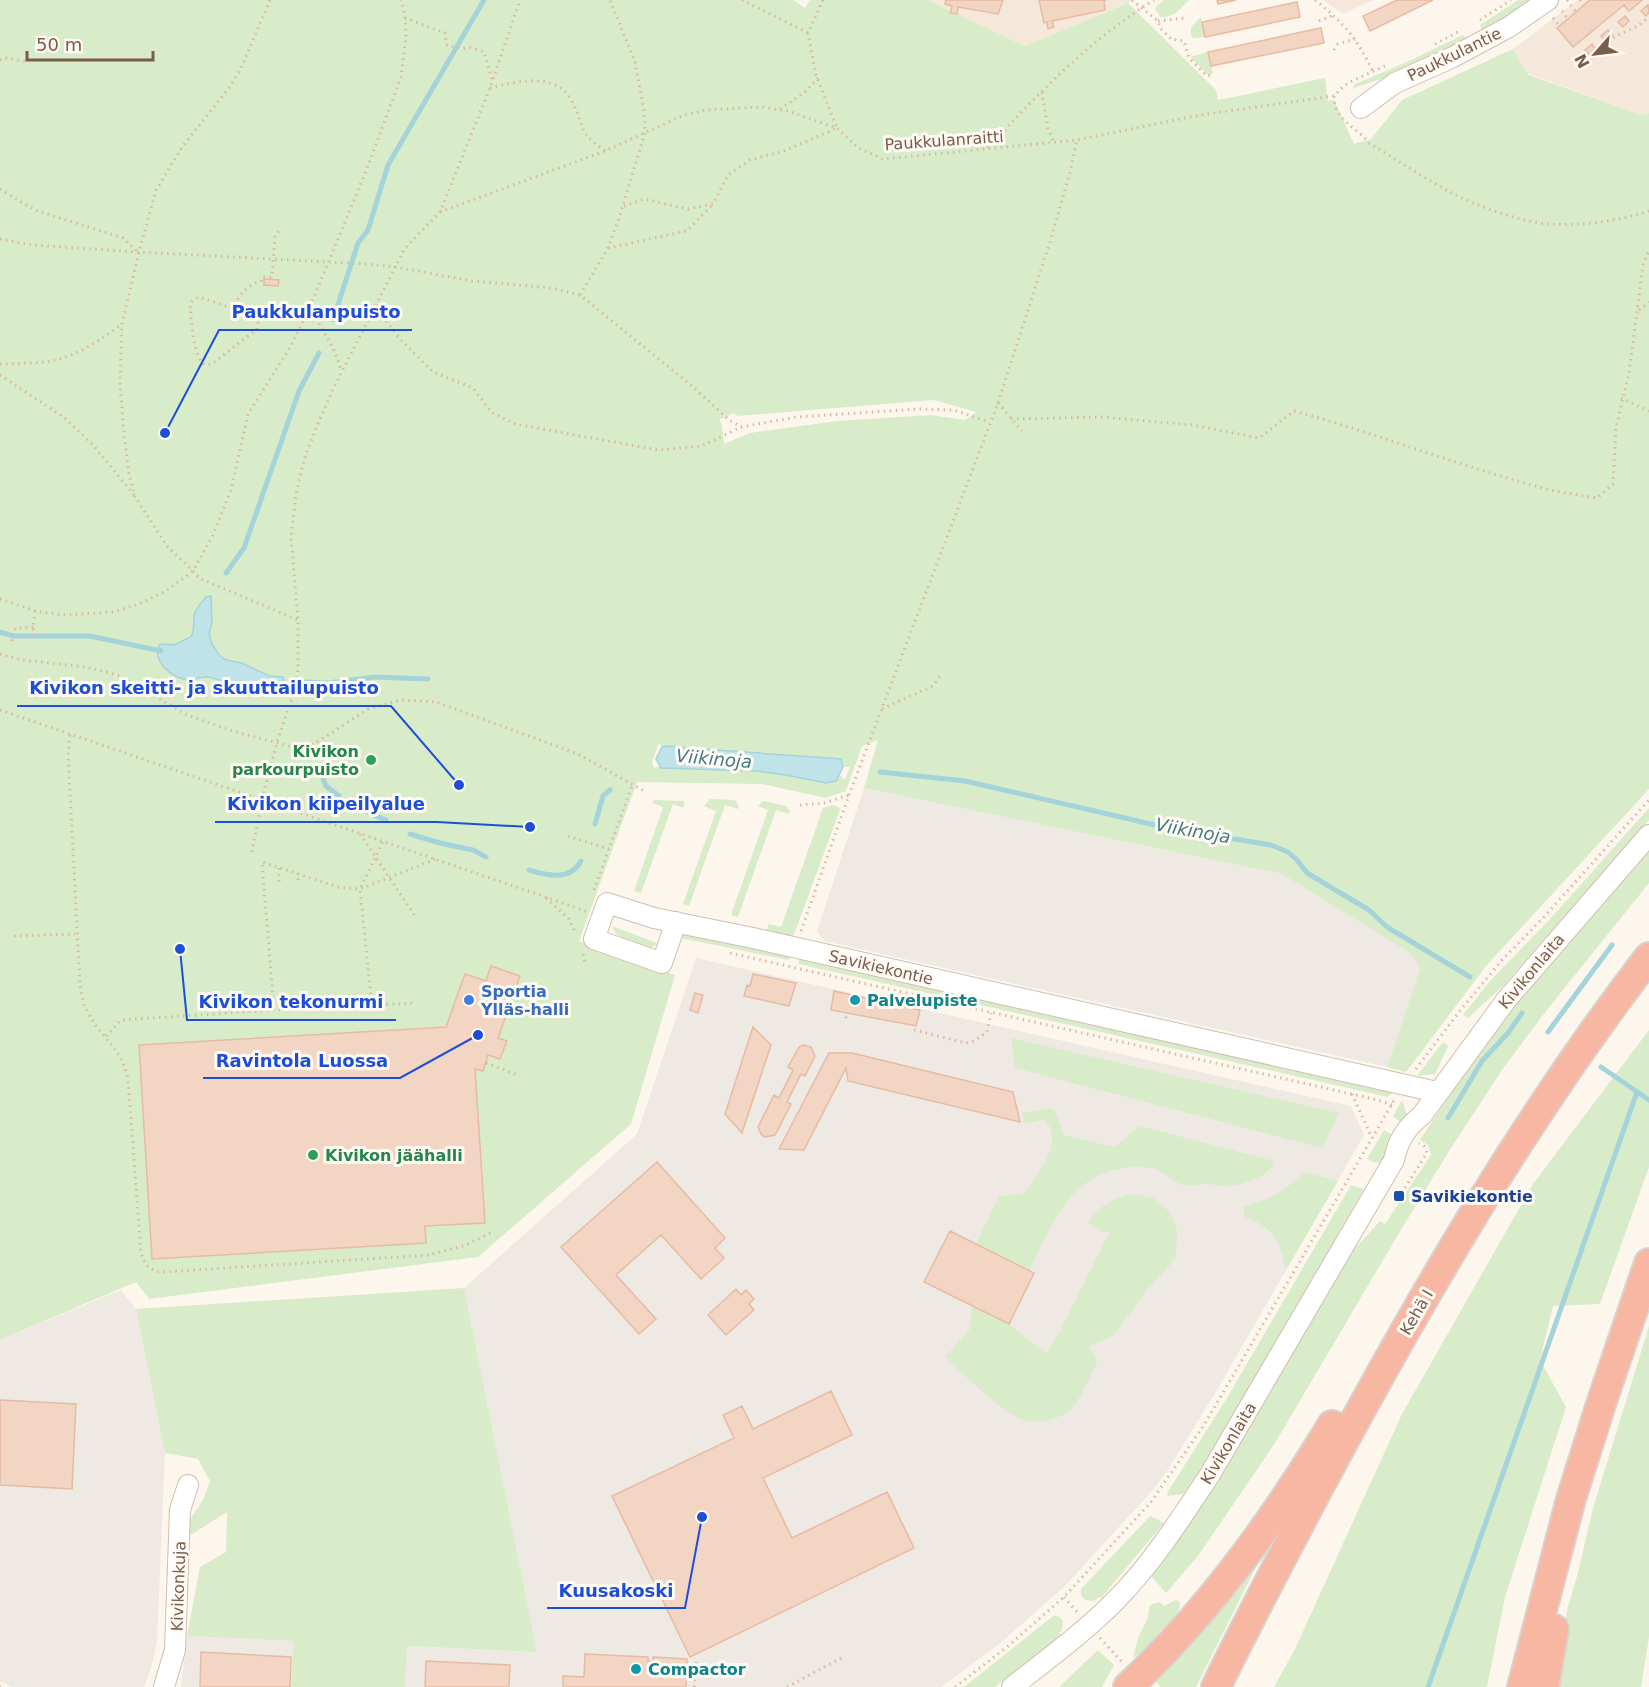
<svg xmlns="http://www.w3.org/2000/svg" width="1649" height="1687" font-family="'DejaVu Sans',sans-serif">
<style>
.residential{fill:#f5e8da}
.industrial{fill:#efe9e4}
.green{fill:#d8ecc9;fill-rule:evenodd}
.water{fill:#bfe3e8;stroke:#a5d3da;stroke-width:1.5}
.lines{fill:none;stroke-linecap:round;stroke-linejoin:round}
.stream{stroke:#a5d3da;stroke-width:5}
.building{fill:#f3d5c3;stroke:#e6bba3;stroke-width:1.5}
.minor-casing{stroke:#d1beb0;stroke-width:22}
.highway-casing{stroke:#dad1cd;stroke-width:32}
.path{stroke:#d9b8a5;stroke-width:3;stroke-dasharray:1.5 4.5;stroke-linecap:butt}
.minor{stroke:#fff;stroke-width:20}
.highway{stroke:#f7b7a3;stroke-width:28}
.leisure-dot{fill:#2e9e5b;stroke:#fffaf3;stroke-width:2}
.shop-dot{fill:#3f7fe0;stroke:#fffaf3;stroke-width:2}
.culture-dot{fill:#0f9aa8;stroke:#fffaf3;stroke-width:2}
.transit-dot{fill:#1a4fb4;stroke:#fffaf3;stroke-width:2}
.labels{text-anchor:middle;stroke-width:6;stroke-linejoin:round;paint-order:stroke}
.street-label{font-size:16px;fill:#7a5c4d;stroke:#fffaf3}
.leisure-label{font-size:16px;font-weight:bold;fill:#27864d;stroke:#fffaf3;text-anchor:end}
.shop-label{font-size:16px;font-weight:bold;fill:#366cbe;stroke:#fffaf3;text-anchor:start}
.culture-label{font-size:16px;font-weight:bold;fill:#0d838f;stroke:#fffaf3;text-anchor:start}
.transit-label{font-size:16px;font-weight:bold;fill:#164399;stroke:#fffaf3;text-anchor:start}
.water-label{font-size:18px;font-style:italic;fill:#437c86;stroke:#fffaf3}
.leader{fill:none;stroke:#1d4ed8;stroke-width:2}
.callout-dot{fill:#1d4ed8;stroke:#fffaf3;stroke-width:2}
.callout-label{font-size:18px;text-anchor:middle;font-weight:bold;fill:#1d4ed8;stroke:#fffaf3;stroke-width:6;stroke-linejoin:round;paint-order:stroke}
</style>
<rect width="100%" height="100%" fill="#fdf6ec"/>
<path class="residential" d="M928,0H1135L1025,46Z
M1323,0H1373L1343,14Z
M1578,0H1649V113L1642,115L1529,74L1513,49Z"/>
<path class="industrial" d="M864,788L1282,874L1408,952L1420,968L1387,1067L824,941L817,931Z
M696,958L1351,1106L1364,1135L1214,1395L1167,1471L1153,1490L1064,1587L998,1645L941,1687H405L407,1646L537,1652L464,1288L637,1134Z
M121,1290L136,1309L165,1453L157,1643L151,1668L144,1687H12L0,1681V1340Z
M187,1636L293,1641L291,1687H181Z"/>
<path class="green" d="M0,0H793L805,8L810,0H928L1025,46L1128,3L1216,90L1218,100L1325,78L1328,101L1334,100L1354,144L1371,139L1402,100L1513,49L1529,75L1642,115L1649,113V789L1486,966L1406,1072L1387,1067L1420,968L1408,952L1282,874L864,788L878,740L862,746L846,791L826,798L762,784L637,782L579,941L675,975L631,1124L478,1257L149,1299L136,1282L0,1340ZM934,400L976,412L965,420L930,415L837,421L750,433L724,444L722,425L719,420L734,413L737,416ZM659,743L662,747L722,749L841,759L843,767H850L845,780L839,775L836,781L826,783L786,775L756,771L661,768L659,766L654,768L652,762Z
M1164,0H1189C1180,9 1174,18 1160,17L1155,8Z
M1518,0H1530L1483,32L1480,25Z
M1201,17L1205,37L1193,38L1191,35V27Z
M1463,35L1468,40L1391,76L1353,88L1355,84L1407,62Z
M1208,52L1213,74L1208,75L1190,57Z
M710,799L735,800L739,806L738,809L725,805L689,906L683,904L716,811L704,806Z
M654,800L684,801V808L673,804L641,893L634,891L663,807L652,803Z
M763,801L786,806L790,811L789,814L776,810L738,917L731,915L768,810L758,806Z
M832,805L839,807L840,810L793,937L766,931L769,924L781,927L823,808Z
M1649,808V820L1503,986L1468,1018L1463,1015L1490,981L1551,918Z
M1649,851V883L1546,1011L1504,1067L1451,1148L1402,1228L1275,1443L1198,1556L1166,1593L1150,1575L1206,1499L1348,1256L1380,1221L1385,1224L1431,1155L1428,1145L1420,1140L1477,1053L1516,1003Z
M612,926L657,943V944L651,948C639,943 615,940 612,926Z
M688,933L790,955L789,960L680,938Z
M799,957L1388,1089L1393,1092L1388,1097L799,964Z
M1649,1030V1167L1600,1304L1553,1306L1540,1360L1566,1407L1505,1597L1487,1687H1274L1295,1649L1402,1414L1533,1184Z
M1011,1038L1339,1113L1322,1148L1015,1068Z
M1443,1042L1448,1046L1435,1074L1417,1076Z
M1402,1100L1407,1115L1403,1125L1393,1116Z
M1049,1108L1055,1111L1064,1135L1114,1147L1140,1126L1274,1161C1270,1177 1242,1185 1228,1186C1220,1187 1213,1184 1206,1184C1198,1184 1190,1186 1183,1185C1174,1183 1165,1171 1151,1168C1129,1164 1104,1171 1086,1183C1061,1199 1042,1244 1029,1271L976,1244L999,1196L1017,1195L1025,1193C1038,1171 1066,1142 1044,1119L1025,1124L1022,1113Z
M1384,1130L1397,1137L1381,1162L1377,1163L1367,1159Z
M1304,1172L1338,1181L1286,1270C1279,1240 1275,1228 1245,1217L1243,1207C1270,1199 1285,1192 1304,1172Z
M1351,1185L1364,1189L1200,1472L1183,1494L1168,1496L1167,1493L1227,1398Z
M1135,1194L1153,1198L1171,1213L1177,1230L1176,1256L1169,1266L1147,1290L1113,1336L1088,1346L1096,1358L1097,1363C1090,1376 1079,1403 1069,1411C1058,1420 1033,1425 1020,1419C999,1410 963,1373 945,1357L970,1329L972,1306L1009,1324L1046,1354L1061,1329L1110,1231L1102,1232L1088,1222C1104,1203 1111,1198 1135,1194Z
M464,1288L537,1652L407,1646L405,1687H291L293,1641L187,1636L200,1567L226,1552L227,1512L189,1536L190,1520L204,1498L210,1481L198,1459L165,1453L136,1309Z
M1649,1326V1637L1641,1687H1555L1567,1610L1578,1573L1593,1508Z
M1150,1516L1164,1523L1101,1598L1099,1597L1094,1601L1085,1600L1081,1595V1589Z
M1262,1555L1196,1687H1161L1150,1677Z
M1175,1600L1179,1601L1180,1607L1173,1621L1162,1629L1152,1643L1133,1658L1138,1638L1147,1620L1150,1605L1159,1602L1164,1606Z
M1053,1616H1057L1063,1620L1062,1630L1059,1633L1061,1635L995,1687H964Z
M1098,1650L1114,1665L1102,1687H1059Z"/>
<path class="water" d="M211,596L212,622L209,634L212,644L219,655L226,660L242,663L269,676L283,677L284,679L281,687C267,687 253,687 239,685C228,683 218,679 208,677C201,676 196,680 189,680C173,680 150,660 160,644L174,645L191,637C195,629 193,624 194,616C195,609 202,602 206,597Z
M666,746L841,759L843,767L836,781L826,783L786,775L756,771L661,768L656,759L662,747Z"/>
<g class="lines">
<path class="stream" d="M333,320L358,243L368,230L388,165L484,0
M226,573L244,548L299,391L319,353
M0,632L13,636H90L161,651
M306,682L328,683L375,677L428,679
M880,772L965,781L1168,828L1271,845L1288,852L1297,860L1307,873L1369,910L1387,927L1470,977
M321,773L326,786L339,796
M369,813L386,820
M595,824L603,796L610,790
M410,834L440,843L473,850L486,857
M529,870C548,876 570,881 581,861
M1548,1032L1612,945
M1601,1067L1649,1100
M1448,1118L1482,1061L1508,1033L1522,1013
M1428,1687L1637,1092"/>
</g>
<path class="building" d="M946,0H1003L998,14L958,7L957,14L950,13L952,6L945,4Z
M1039,0H1106L1104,1L1105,10L1052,21L1054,27L1048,29L1047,22L1044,23Z
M1217,0H1236L1218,4Z
M1397,0H1433L1370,31L1363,16Z
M1590,0H1642L1629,11L1624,5L1573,47L1557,28Z
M1297,2L1300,17L1205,37L1202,22Z
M1648,5L1649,13L1646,16L1641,11Z
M1625,16L1629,21L1623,27L1618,22Z
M1321,28L1324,43L1211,66L1208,52Z
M1608,30L1613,35L1606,41L1601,36Z
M1592,44L1596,50L1589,55L1585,50Z
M264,279L279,280L278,286L264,285Z
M491,966L520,976L498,1038L507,1041L500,1059L488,1055L483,1071L475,1069L485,1223L425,1226L426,1243L152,1259L139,1045L446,1027L465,974L486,981Z
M753,974L796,983L789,1006L744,996L747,985L750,986Z
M834,991L920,1010L916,1026L831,1010Z
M695,993L703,995L698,1013L690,1010Z
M753,1027L771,1045L742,1133L725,1114Z
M803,1045L811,1047L815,1056L805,1076L801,1074L787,1102L791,1104L775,1135L765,1137L761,1134L758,1127L774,1095L779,1098L793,1070L788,1067L799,1047Z
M829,1053H852L1013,1092L1020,1122L848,1081L846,1068L804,1150L779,1149Z
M657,1162L725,1238L715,1248L724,1258L701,1279L661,1235L616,1275L656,1319L639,1334L561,1247Z
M950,1231L1034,1273L1009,1324L924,1282Z
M736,1289L741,1295L746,1290L754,1299L749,1304L754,1310L726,1335L708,1315Z
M831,1391L852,1435L763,1478L792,1538L887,1492L914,1548L690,1657L612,1496L734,1438L723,1415L742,1406L753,1429Z
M0,1400L76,1404L72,1489L0,1485Z
M201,1652L291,1657L290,1687H200Z
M585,1654L648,1657V1661H653V1657L687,1659L686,1687H563V1676L584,1677Z
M426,1661L510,1665L509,1687H425Z"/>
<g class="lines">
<defs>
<path id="minor" d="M1361,108L1395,83L1453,57L1509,27L1548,0
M676,922L662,963L594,939L607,903L654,918L753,938L1437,1092
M164,1687L175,1650L180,1510L188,1485
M1012,1687C1048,1659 1086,1631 1118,1598C1153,1562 1181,1518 1209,1476L1394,1160C1398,1140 1406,1128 1422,1115L1507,999L1649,835"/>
<path id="highway" d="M1128,1687C1209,1611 1274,1521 1332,1425
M1216,1687C1253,1611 1293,1536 1333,1461C1427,1287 1528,1114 1649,957
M1522,1687L1571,1499L1602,1401L1649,1263
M1544,1687L1554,1629"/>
</defs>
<use href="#minor" class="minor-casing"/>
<use href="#highway" class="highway-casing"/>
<path class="path" d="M270,0L241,68L229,88L182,147L156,190L139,252L122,324L120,384L124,434L129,474L135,497L167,546L201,579L298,620
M742,0L808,33
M823,0L808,33L816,75L837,128
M1132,0L1158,21L1160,28L1171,39L1184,41L1189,58L1207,76L1213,75
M1315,0C1344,23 1357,38 1373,72
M1567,0L1576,12
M1580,0L1584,5
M1562,11L1568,19
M405,18L445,33L447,45L463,49C470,45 478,50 484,52L492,79
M1553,18L1559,26
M1480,20L1511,0
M1158,21L1185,18
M1319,21L1334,15
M1435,44L1458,32
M1334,50L1338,44L1355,39
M1591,58L1616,36L1638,26L1649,17
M0,60L5,58L29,62
M1385,66L1352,81L1344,86L1334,96C1334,121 1356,126 1369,143C1397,160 1424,178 1452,193C1474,205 1524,223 1549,224C1582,226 1617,221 1649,211
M490,88C517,81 558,71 573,103C586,130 577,131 605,151
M1042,92L1048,129L1054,143
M780,109L805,92L818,78
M988,148C1038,93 1090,40 1154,0
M0,189L35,210L123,238L138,252
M624,206L644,199L688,209L713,204L728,175L750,160L784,151L835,129
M440,212L605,151L684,115L707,110L761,107L788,111L837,128L858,148L883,159L1077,140L1200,115L1334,96
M0,239L33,245L139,252L367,264L396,267L472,281L552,288L580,295L692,386L729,420L741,427L796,417L918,409L954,410L989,422
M608,248L687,231L713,204
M580,295L608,248L619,218L645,133L644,110L635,62L610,0
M311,307C321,331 335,345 341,371
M375,307L401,340L433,372L473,388L491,412L515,424L658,450L702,446L741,427
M232,308L254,317L258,323L257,329L212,364L205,365C193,358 192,322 190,308L191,302L199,297L232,308C239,296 248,284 261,281L262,277H272L275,236L279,231
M1639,310L1649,302
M0,364C19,363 38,364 56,360C80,354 102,339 122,324
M0,375L65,418L93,445L134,495
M1621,398L1649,411
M998,403L1022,431
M1011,419L1102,417L1193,425L1259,438L1294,411C1379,434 1461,467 1547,489C1563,493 1580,495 1597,498L1613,484L1616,427L1629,373L1643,265L1649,250
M0,599L39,612L63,615L113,612L139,604L166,591L193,571L212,537L231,490L248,414L291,346L309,309L364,176L401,77L406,37L405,14L401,0
M35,611L33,627L36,640
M12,641L13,631L16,628L37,627
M0,654L22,660L86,667L107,672L120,676L187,715L232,731L297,748L314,744L368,709L400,700L436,702L578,754L646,792
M882,709L933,686L940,676
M0,710L586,911
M70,735L68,752L80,986C82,995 83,1005 88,1013C102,1039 121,1047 128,1079L141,1253C145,1264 149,1271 162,1272L429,1255L466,1245L493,1232
M800,805L824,803L849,795
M360,834L415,916
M568,836L609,849
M252,852L262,799L277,742L293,695L298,670V620L291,538L296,494L304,460L316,428L334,387L405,248L440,212L490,88L520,0
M279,868V882
M298,880V873
M594,890L632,786
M546,898L569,919L576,934
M801,931L849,795L998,403L1050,242L1070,172L1077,140
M14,936L75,934
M730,953L1378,1100L1392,1105
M583,954L585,962
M372,1006L360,889L383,841
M274,1010L262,862L338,887L360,889L436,859
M846,1018L847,1013
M914,1030L966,1043L974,1041L987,1032L991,1013
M106,1036L121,1020L274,1010L415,1003
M486,1063L520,1076
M1416,1069L1459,1012L1502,960L1543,918L1649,800
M1352,1094L1372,1138
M1405,1188L1427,1153L1424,1146L1419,1143
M1064,1597L1077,1612
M1100,1638L1122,1662
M0,1687H1
M694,1687L696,1662
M787,1687L845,1656
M955,1687L1007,1647L1064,1597L1151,1502L1204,1425L1395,1099"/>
<use href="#minor" class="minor"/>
<use href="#highway" class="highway"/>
</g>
<g class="leisure-dot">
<circle cx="371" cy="760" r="6"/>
<circle cx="313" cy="1155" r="6"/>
</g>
<circle class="shop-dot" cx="469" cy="1000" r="6"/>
<g class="culture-dot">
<circle cx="855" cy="1000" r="6"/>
<circle cx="636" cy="1669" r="6"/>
</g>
<rect class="transit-dot" x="1393" y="1190" width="12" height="12" rx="3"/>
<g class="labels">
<g class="street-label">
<text transform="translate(1454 54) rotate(-26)" y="6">Paukkulantie</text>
<text transform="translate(944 140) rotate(-4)" y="6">Paukkulanraitti</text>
<text transform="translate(881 967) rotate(13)" y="6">Savikiekontie</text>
<text transform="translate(1531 971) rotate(-50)" y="6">Kivikonlaita</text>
<text transform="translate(1416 1312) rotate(-60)" y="6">Kehä I</text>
<text transform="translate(1228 1443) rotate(-59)" y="6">Kivikonlaita</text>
<text transform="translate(178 1586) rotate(-88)" y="6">Kivikonkuja</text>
</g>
<g class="leisure-label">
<text x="359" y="757">Kivikon<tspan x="359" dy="18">parkourpuisto</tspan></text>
<text x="325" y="1161" text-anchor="start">Kivikon jäähalli</text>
</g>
<g class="shop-label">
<text x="481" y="997">Sportia<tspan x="481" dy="18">Ylläs-halli</tspan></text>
</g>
<g class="culture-label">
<text x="867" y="1006">Palvelupiste</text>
<text x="648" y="1675">Compactor</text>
</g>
<g class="transit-label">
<text x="1411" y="1202">Savikiekontie</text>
</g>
<g class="water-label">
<text transform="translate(714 759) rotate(5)" y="6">Viikinoja</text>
<text transform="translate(1193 831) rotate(10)" y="6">Viikinoja</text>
</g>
</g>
<path class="leader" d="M165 433L219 330H412M459 785L391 706H17M530 827L437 822H215M180 949L187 1020H396M478 1035L400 1078H203M702 1517L685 1608H547"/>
<g class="callout-dot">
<circle cx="165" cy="433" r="6"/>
<circle cx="459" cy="785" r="6"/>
<circle cx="530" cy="827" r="6"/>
<circle cx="180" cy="949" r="6"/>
<circle cx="478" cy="1035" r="6"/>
<circle cx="702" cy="1517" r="6"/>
</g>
<g class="callout-label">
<text x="316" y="318">Paukkulanpuisto</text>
<text x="204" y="694">Kivikon skeitti- ja skuuttailupuisto</text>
<text x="326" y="810">Kivikon kiipeilyalue</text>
<text x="291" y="1008">Kivikon tekonurmi</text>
<text x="302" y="1067">Ravintola Luossa</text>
<text x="616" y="1597">Kuusakoski</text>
</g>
<g transform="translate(1595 54) rotate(242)" stroke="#fffaf3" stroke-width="4.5" paint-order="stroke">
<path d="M0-4.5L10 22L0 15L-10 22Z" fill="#7a5c4d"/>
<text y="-9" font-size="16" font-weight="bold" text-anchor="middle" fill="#7a5c4d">N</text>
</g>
<path d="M27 51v9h126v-9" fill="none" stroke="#7a5c4d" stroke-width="3"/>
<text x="36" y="51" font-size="18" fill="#7a5c4d" stroke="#fffaf3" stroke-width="4.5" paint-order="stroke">50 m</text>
</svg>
